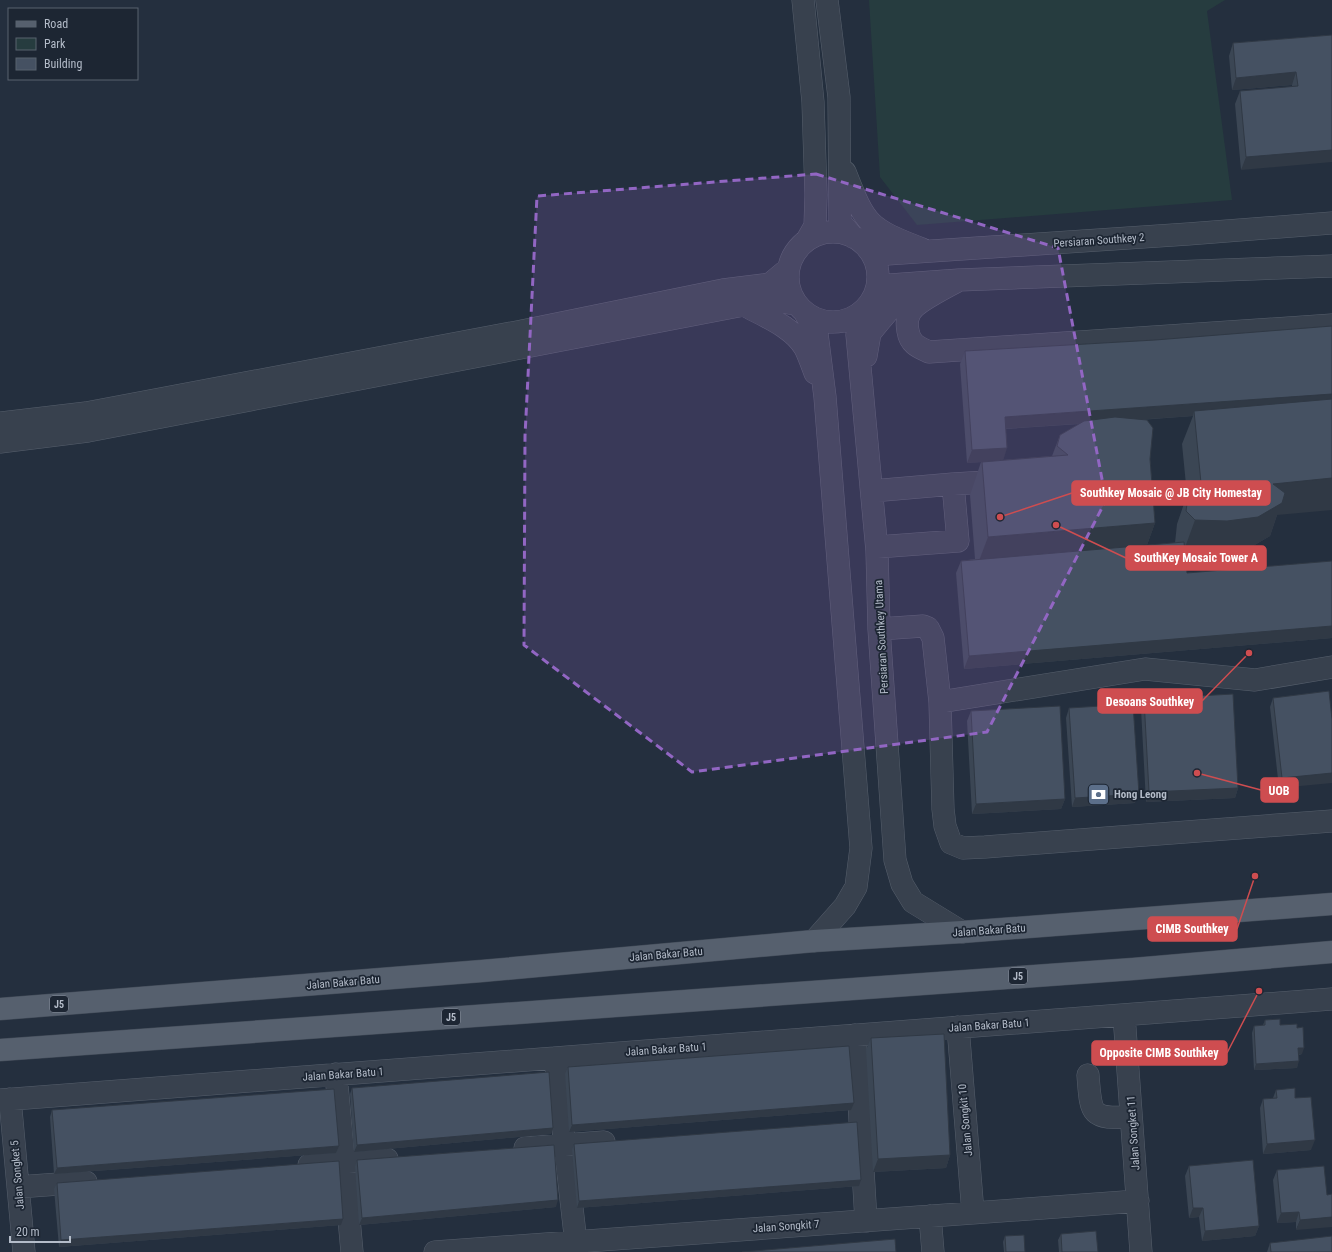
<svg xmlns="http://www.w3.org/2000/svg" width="1332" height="1252" font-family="'Roboto Condensed',sans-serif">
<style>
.green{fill:#263c3f}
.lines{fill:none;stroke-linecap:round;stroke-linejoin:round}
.minor-casing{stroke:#565f6c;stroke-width:23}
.major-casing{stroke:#414a57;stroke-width:23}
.minor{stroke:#38414e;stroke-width:22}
.major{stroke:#56606e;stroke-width:22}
.wall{fill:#3b4654;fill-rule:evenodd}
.shaded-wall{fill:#303945}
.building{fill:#455162;stroke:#303945}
.marked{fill:#9266c3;fill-opacity:0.2;stroke:#9266c3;stroke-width:3;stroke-dasharray:8 5;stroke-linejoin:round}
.labels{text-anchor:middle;stroke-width:3.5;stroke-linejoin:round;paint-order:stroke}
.shield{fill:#1d2633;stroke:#878f9c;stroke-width:1}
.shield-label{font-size:10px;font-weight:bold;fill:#b4bcc9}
.street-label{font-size:11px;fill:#b4bcc9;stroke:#1d2633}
.poi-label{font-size:11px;font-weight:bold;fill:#b4bcc9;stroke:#1d2633;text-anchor:start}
.leader{fill:none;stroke:#ce4d50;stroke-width:1.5}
.callout-dot{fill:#ce4d50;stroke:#1d2633;stroke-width:1.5}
.callout{fill:#ce4d50;stroke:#ce4d50;stroke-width:1.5}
.callout-label{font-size:12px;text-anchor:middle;font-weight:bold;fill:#fff}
</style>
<rect width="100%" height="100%" fill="#242f3e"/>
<path class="green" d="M869,0H1225L1207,11L1232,200L917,225L880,177Z"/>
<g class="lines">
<defs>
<path id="minor" d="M803,0L813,102L816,195L815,226L807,240
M827,0L839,97L840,222L853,237
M845,172C866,226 868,228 922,249
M788 277a45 45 0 1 1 90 0a45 45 0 1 1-90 0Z
M867,247L887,254L1188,234L1332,223
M959,280C947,287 915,302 910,313C907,318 907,326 908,331C910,344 918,347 929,352L1332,325
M871,301L890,285L959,280L1332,266
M744,305C764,316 793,327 805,348C809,356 812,365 815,373
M805,313L817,334L825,397L861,848L856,887L845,906L814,941
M861,313L857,335L877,551L879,629L895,860L902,884L913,902L962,932
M866,356L870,333L879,322L896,302L925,284
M0,423L86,413L517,332L723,290L770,284L788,269
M0,442L88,431L770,300L797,304
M953,484L986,482
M872,491L953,484L958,541L877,547
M879,629L923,626L928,628L933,638L940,702L943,809L945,826L951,843L963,848L985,847L1332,821
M940,702L1145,669L1255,680L1332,667
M1124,1015L1141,1252
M958,1027L973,1213
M855,1035L866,1221
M555,1058L577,1252
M336,1074L352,1252
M1088,1075C1091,1115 1090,1119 1131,1117
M10,1099L24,1252
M0,1100L1332,999
M525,1148L604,1142
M309,1165L387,1159
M18,1187L86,1182
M930,1216L933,1252
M435,1252L1138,1201"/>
<path id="major" d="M0,1009L482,971L814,941L962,932L1332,904
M0,1050L1133,969L1332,952"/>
</defs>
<use href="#minor" class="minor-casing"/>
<use href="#major" class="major-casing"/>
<use href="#minor" class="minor"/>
<use href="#major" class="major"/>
</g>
<path class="wall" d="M1332,35L1241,170L1235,104L1240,91L1292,87V85L1232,90L1229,56L1233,43Z
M1155,340L1277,515L1270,536L1246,550L1215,554L1185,553L1187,573L1332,561V638L964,669L956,573L961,561L975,559L970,495L981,462L967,463L960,364L965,351ZM1193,416L1182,444L1187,495L1177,524L1175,543L1147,545L1155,523L1150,459L1140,420ZM1080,424L1060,435L1052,456L1003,460L1006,429Z
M1329,691L1279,788L1270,707L1273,698Z
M1144,699L1238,788L1235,798L1146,802L1141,709Z
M1069,708L1135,803L1072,807L1066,718Z
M971,711L1065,799L1061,809L972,814L967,721Z
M1265,1020L1280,1025L1297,1028L1302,1054L1299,1055L1297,1068L1254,1070L1252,1033L1254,1026L1263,1025Z
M871,1038L950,1155L946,1168L873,1172L866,1050Z
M568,1067L851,1110L569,1132L565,1074Z
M352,1088L551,1134L354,1152L350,1094Z
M1276,1090L1295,1098L1311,1150L1263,1154L1260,1108L1263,1099L1273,1098Z
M52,1110L339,1146L336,1153L54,1174L50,1117Z
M574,1144L859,1186L577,1208L572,1150Z
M357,1160L556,1207L359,1225L355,1167Z
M1189,1166L1259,1226L1255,1236L1202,1241L1199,1217L1189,1218L1185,1176Z
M1324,1166L1296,1230V1222L1277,1223L1273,1180L1277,1170Z
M57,1183L341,1225L59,1247L54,1189Z
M1061,1234L1098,1252H1059L1058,1240Z
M1005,1236L1025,1252H1004L1003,1242Z
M1270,1243L1332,1252H1267Z"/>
<path class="shaded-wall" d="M1296,72L1292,85L1232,90L1236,78Z
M1332,150V162L1241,170L1246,157Z
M1332,394V406L1194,411L1193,416L1001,429L1005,417Z
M1007,448L1003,461L967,463L972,450Z
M1332,478V510L1277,515L1270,536L1246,550L1215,554L1183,553L1195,520L1273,484Z
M1155,523L1143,556L976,569L988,537Z
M1332,626V638L964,669L969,656Z
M1332,773V783L1279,788L1282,778Z
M1238,788L1235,798L1146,802L1149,792Z
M1139,794L1135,803L1072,807L1075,798Z
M1065,799L1061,809L972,814L976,804Z
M1298,1048H1304L1302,1054L1296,1055Z
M1299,1061L1297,1068L1254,1070L1256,1064Z
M854,1103L851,1110L569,1132L572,1125Z
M553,1128L551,1134L354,1152L357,1145Z
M1315,1140L1311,1150L1263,1154L1267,1144Z
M339,1146L336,1153L54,1174L57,1168Z
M950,1155L946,1168L873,1172L878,1159Z
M861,1180L859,1186L577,1208L579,1201Z
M558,1200L556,1207L359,1225L362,1218Z
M1193,1208H1203L1199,1217L1189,1218Z
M1299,1212L1296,1222L1277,1223L1281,1213Z
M1332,1217V1227L1296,1230L1300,1220Z
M343,1219L341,1225L59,1247L61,1240Z
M1259,1226L1255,1236L1202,1241L1205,1231Z"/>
<path class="building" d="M1332,35V150L1246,157L1240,91L1298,86L1296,72L1236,78L1233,43Z
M1332,326V394L1005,417L1007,448L972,450L965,351L1155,340Z
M1332,399V478L1273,484L1285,493L1282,503L1258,517L1227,521L1195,520L1186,511L1189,491L1201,483L1194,411Z
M1115,417L1147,420L1153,428L1150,459L1155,523L988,537L982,462L1068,455L1057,446L1060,435L1084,421Z
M1184,542L1187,573L1332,561V626L969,656L961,561Z
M1329,691L1332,719V773L1282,778L1273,698Z
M1233,694L1238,788L1149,792L1144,699Z
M1133,704L1139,794L1075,798L1069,708Z
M1060,706L1065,799L976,804L971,711Z
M1280,1019V1025L1297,1024V1028L1303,1027L1304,1048H1298L1299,1061L1256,1064L1254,1026L1265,1025V1020Z
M944,1034L950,1155L878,1159L871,1038Z
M849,1046L854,1103L572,1125L568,1067Z
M549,1072L553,1128L357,1145L352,1088Z
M1295,1088V1098L1311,1097L1315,1140L1267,1144L1263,1099L1277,1098L1276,1090Z
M334,1089L339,1146L57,1168L52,1110Z
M857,1122L861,1180L579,1201L574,1144Z
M554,1145L558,1200L362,1218L357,1160Z
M1253,1160L1259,1226L1205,1231L1203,1208H1193L1189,1166Z
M339,1161L343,1219L61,1240L57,1183Z
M1324,1166L1327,1195L1332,1194V1217L1300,1220L1299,1212L1281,1213L1277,1170Z
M1096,1231L1098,1252H1062L1061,1234Z
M1024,1235L1025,1252H1006L1005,1236Z
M1332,1236V1252H1271L1270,1243Z
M895,1239L896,1252H742Z"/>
<path class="marked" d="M816,174L1058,248L1106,500L987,732L692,772L524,645L525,436L537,196Z"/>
<defs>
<symbol id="bank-square" viewBox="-11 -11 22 22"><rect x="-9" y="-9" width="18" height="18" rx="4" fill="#5c6f8a" stroke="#1d2633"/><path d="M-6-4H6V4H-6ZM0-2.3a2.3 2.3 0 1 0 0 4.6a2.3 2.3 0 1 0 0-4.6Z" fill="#fff"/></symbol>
</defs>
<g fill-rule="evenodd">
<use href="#bank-square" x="1086" y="782" width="25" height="25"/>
</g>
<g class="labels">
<g class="shield">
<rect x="1009" y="968" width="18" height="16" rx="3"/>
<rect x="50" y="996" width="18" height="16" rx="3"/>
<rect x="442" y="1009" width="18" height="16" rx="3"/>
</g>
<g class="shield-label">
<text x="1018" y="980">J5</text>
<text x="59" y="1008">J5</text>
<text x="451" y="1021">J5</text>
</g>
<g class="street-label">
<text transform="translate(1099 240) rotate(-4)" y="4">Persiaran Southkey 2</text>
<text transform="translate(881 637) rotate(-93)" y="4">Persiaran Southkey Utama</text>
<text transform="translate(989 930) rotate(-4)" y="4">Jalan Bakar Batu</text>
<text transform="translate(666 954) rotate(-5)" y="4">Jalan Bakar Batu</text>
<text transform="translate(343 982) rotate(-5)" y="4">Jalan Bakar Batu</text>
<text transform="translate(989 1025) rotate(-4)" y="4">Jalan Bakar Batu 1</text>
<text transform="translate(666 1049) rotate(-4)" y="4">Jalan Bakar Batu 1</text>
<text transform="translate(343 1074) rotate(-4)" y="4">Jalan Bakar Batu 1</text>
<text transform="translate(965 1120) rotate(-95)" y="4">Jalan Songkit 10</text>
<text transform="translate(1133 1133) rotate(-94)" y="4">Jalan Songket 11</text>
<text transform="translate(17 1175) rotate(-95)" y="4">Jalan Songket 5</text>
<text transform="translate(786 1226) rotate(-4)" y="4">Jalan Songkit 7</text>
</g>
<g class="poi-label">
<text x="1114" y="798">Hong Leong</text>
</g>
</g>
<path class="leader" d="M1000 517L1072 493M1056 525L1126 558M1249 653L1202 701M1197 773L1261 790M1255 876L1237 929M1259 991L1227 1053"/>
<g class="callout-dot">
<circle cx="1000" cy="517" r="4"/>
<circle cx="1056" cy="525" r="4"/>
<circle cx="1249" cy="653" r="4"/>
<circle cx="1197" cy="773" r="4"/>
<circle cx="1255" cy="876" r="4"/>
<circle cx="1259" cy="991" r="4"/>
</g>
<g class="callout">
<rect x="1072" y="481" width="198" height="24" rx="4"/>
<rect x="1126" y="546" width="140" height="24" rx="4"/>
<rect x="1098" y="689" width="104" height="24" rx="4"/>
<rect x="1261" y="778" width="37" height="24" rx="4"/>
<rect x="1148" y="917" width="89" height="24" rx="4"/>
<rect x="1092" y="1041" width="135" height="24" rx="4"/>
</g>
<g class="callout-label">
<text x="1171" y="497">Southkey Mosaic @ JB City Homestay</text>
<text x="1196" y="562">SouthKey Mosaic Tower A</text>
<text x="1150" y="706">Desoans Southkey</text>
<text x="1279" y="795">UOB</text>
<text x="1192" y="933">CIMB Southkey</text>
<text x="1159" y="1057">Opposite CIMB Southkey</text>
</g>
<rect x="8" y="8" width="130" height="72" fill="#1d2633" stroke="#59626f"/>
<rect x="16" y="21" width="20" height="6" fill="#56606e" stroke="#59626f"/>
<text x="44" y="28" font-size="12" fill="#b4bcc9">Road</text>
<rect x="16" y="38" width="20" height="12" fill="#263c3f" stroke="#59626f"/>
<text x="44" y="48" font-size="12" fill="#b4bcc9">Park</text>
<rect x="16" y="58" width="20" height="12" fill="#455162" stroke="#59626f"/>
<text x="44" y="68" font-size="12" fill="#b4bcc9">Building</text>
<path d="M10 1236v6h60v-6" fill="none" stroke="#b4bcc9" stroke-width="2"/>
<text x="16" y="1236" font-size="12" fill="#b4bcc9" stroke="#1d2633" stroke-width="3" paint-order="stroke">20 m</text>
</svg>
